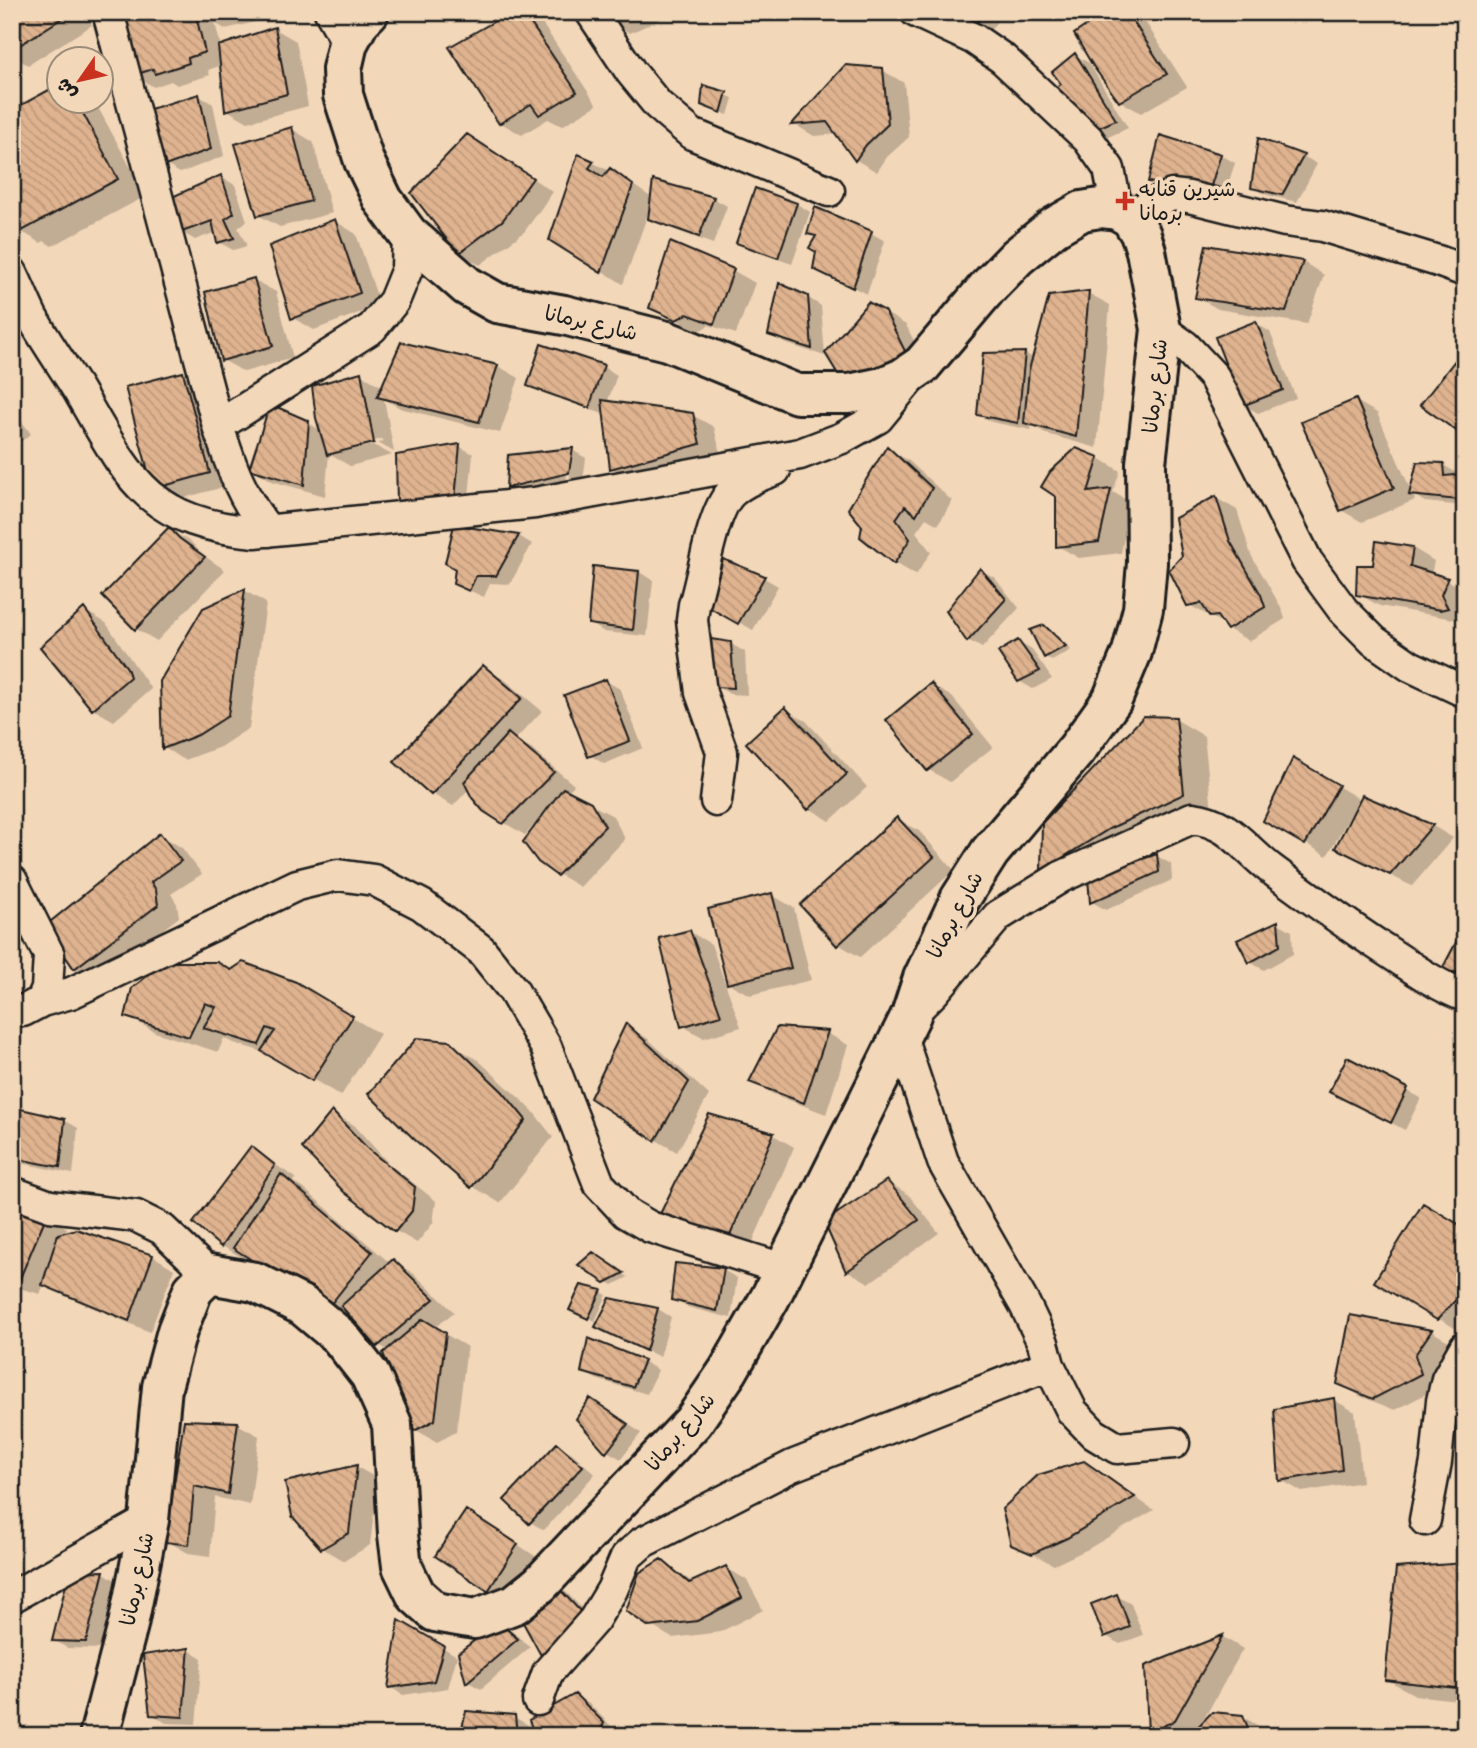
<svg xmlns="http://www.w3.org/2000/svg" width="1477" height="1748" font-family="'Balsamiq Sans','Playpen Sans Arabic',sans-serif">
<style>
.shadow{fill:#0003;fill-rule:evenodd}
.building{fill:url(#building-back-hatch);stroke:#1c1c1c;stroke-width:2}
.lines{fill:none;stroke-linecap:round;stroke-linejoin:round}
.street-casing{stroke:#1c1c1c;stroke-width:35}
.secondary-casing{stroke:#1c1c1c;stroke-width:44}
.street{stroke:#f2d7b9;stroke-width:30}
.secondary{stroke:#f2d7b9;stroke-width:38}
.poi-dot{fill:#c8321e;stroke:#f2d7b9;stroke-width:2.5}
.labels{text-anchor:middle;stroke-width:7;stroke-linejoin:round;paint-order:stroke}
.poi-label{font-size:21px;fill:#1c1c1c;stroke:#f2d7b9;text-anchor:start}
.street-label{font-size:21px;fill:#1c1c1c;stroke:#f2d7b9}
</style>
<defs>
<pattern id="building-back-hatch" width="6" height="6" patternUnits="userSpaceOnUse" patternTransform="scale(1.75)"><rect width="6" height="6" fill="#dfb38f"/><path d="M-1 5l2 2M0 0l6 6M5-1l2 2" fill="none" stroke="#bf997b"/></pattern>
</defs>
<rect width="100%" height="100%" fill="#f2d7b9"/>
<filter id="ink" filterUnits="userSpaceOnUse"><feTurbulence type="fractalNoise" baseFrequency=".0143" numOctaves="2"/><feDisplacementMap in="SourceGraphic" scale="14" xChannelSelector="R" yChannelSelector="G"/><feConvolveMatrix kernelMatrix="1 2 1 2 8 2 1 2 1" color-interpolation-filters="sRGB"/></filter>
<g filter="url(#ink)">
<path class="shadow" d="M12,12H84L92,25L28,65L12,56Z
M140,12H298L225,29L215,23L221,47L275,29L296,41L308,106L248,122L227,110L222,65L208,70L210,75L177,85L171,81L154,87L132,74Z
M515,12H524L541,22L597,105L562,126L548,119L522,135L501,123Z
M604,12H676L630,33L608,20Z
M946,12H1004L983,40Z
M1109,12H1135L1142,17L1187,87L1141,113L1120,101Z
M1075,55L1089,63L1128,128L1108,137L1099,132L1063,84Z
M882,70L904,83L909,137L887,157L877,172L856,160L838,134L814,136L794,124Z
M705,87L733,98L728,115L710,108Z
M199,96L213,104L224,156L180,173L166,165Z
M60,102H95L146,196L52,246L44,241L41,243L12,226Z
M292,129L313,142L332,213L280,227L258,215Z
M1161,137L1221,155L1235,163L1223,199L1164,189L1150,181Z
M1260,141L1303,156L1317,164L1297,202L1267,195L1253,187Z
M488,149L553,192L524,232L480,265L459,253Z
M579,156L610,171L611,170L652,198H713L727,206L713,244L664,226L650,218V208L623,284L552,239Z
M221,177L235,185L247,221L238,228L247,246L233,250L219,242L216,232L195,240L180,231Z
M756,190L797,204L810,212L792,264L752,250L738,242Z
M335,221L356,234L380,305L314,330L293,318Z
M809,233H871L885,241L867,294L829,276L818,252L817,237Z
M672,244L734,271L755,283L736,334L709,325L699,331L651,307Z
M1208,247L1303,262L1324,275L1307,324L1218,309L1197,297Z
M254,280L276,292L293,358L244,372L223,360Z
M1088,293L1110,305L1097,448L1047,434L1032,425L1031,430L992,422L978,414L985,355L1025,353L1034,359Z
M807,297L821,306L825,356L784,343L770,335Z
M884,312L906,325L926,365L864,390Z
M1256,323L1270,332L1296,398L1258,413L1244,405Z
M498,366L519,378L500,433L400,408L384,399L394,452L378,443L383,442L382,439L374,441L367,437L343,449V452L373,445L392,455L350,466L329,454L325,496L272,481L251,468L308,423L322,431L360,374L383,387Z
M603,367L617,375L607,403L692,415L714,427L721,456L633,481L612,468L606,415L543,393L529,385Z
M182,374L204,386L231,485L176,500L154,488Z
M1356,401L1377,413L1412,493L1443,465L1457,473L1458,477L1465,476V506L1425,502L1413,495L1415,500L1362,522L1341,510Z
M12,408L31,434L12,448Z
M459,446L473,454L468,507L413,511Z
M888,449L909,461L952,501L938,525L926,518L916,532L931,552L916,575L895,563L862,536Z
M572,450L586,458L583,480L521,495L507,487ZM570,457H573L569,482L566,481Z
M1076,450L1099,458L1120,471L1113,492L1131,503L1121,553L1079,558L1058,546Z
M1216,498L1237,510L1251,555L1282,609L1285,619L1249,641L1228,629L1224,624L1189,605L1184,556Z
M455,527L519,536L532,544L510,584L490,583L484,597L455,584Z
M169,530L191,542L200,553L225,570L157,641L136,629Z
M1413,548L1434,561L1431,575L1447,580L1465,590V600L1461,608L1465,621L1380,606L1358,594L1375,567Z
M981,570L995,578L1019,608L982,648L969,641L949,611Z
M639,572L653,580L647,636L604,632L590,623Z
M764,578L778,586L753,630L712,607Z
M245,591L266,603L249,728L220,747L185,760L164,748Z
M84,610L106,623L151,689L114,721L93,709Z
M1044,627L1051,631L1071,650L1052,661L1046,657Z
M1018,642L1032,650L1052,679L1033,689L1019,681Z
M731,644L745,652L747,695L730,694L716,686Z
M483,668L505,680L542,711L516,739L529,747L574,785L567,792L613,816L625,839L580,887L558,874L534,825L525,835L503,822L469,789L453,806L432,794Z
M606,681L620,689L643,748L604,764L590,755Z
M931,685L952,697L993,747L950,782L929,770L888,720Z
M785,709L806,721L867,787L830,821L809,808Z
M1175,719L1204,736L1212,810L1071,886L1043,870L1044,823Z
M1294,760L1361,800L1362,797L1433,826L1453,838L1412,886L1359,860L1353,816L1351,814L1327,856L1265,820Z
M898,819L919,831L954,870L860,957L838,944Z
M161,835L182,848L202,874L171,894L177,904L179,917L97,980L75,968Z
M1157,856L1171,864L1172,880L1106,910L1092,902Z
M772,895L794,908L811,980L750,995L728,983Z
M1278,923L1292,931L1293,954L1264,970L1250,962Z
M690,932L711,944L741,1027L704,1038L683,1026Z
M1465,938V979L1457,978L1443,970Z
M232,972L295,984L380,1034L341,1096L270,1054L234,1043L224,1038L218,1052L155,1032L127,1016Z
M626,1026L647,1038L709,1095L677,1152L656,1140Z
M778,1029L827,1033L848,1045L826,1114L773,1094L752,1081Z
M449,1043L478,1060L532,1110L553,1137L500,1203L472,1186Z
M1347,1059L1421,1098L1405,1130L1345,1099Z
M12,1109L64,1120L78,1128L73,1174L12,1161Z
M332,1113L354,1125L389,1164L436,1201L433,1223L417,1243L396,1231L345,1191Z
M710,1117L773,1135L794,1147L747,1255L683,1227Z
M251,1149L296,1178L293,1182L303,1188L390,1263L393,1261L414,1274L454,1312L435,1328L467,1347L456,1432L437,1442L416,1430L389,1351L379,1345L352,1316L349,1320L246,1254L243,1258L222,1246L195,1222Z
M887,1182L908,1194L939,1233L869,1283L848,1271L827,1223Z
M12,1212L46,1216L67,1228L65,1234L76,1231L153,1256L174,1269L150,1332L65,1296L44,1284L40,1294L12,1286Z
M1465,1230V1325L1460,1331L1376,1282Z
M600,1258L628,1277L613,1285L581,1265Z
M723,1270L737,1278L731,1318L687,1307L673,1299Z
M601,1292L607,1295L595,1321L572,1309Z
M658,1309L671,1317L660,1357L611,1334Z
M1351,1317L1431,1331L1452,1343L1436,1368L1441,1386L1395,1410L1360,1396L1339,1383Z
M590,1340L644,1362L658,1370L647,1394L596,1379L582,1371Z
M1334,1400L1355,1412L1362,1482L1302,1492L1281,1480Z
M605,1408L641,1433L621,1459L607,1451Z
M185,1422L237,1424L259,1436L250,1505L215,1497L210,1556L188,1553L167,1541Z
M558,1445L572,1453L595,1474L544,1530L530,1522Z
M1084,1463L1154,1510L1088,1549L1054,1565L1012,1543Z
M357,1467L378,1479L370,1545L344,1561L322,1548L287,1483Z
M487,1524L538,1558L510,1601L489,1589Z
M661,1561L694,1583L726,1568L747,1580L763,1610L720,1632L672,1638L650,1625Z
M1465,1565V1701L1415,1695L1386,1679Z
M71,1573H104L117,1581L100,1649L67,1648L54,1640Z
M553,1585L567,1593L595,1622L558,1665Z
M1117,1596L1131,1604L1143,1635L1120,1644L1106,1636Z
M499,1624L513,1632L530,1647L481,1689L468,1682L460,1654Z
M1223,1637L1243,1649L1201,1724L1243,1717L1264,1729L1267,1736H1155L1150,1733L1147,1667Z
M435,1643L457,1656L448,1688L403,1695L390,1687Z
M189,1650L202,1658L196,1724L166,1723L152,1714Z
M575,1696L589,1704L617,1732L615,1736H537Z
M514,1717L528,1725L529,1736H462Z"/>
<path class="building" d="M12,12H72L12,50Z
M137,12H195L205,52L188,58L189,63L155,74L153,69L131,76L114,26Z
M201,12H226L202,18Z
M511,12H523L577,92L539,115L531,104L499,124L449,47Z
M602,12H631L607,22Z
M944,12H984L969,34Z
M1106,12H1127L1167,74L1119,102L1093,66L1074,34Z
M275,27L287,94L225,111L218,46Z
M1075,53L1116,120L1093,130L1082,127L1056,88L1061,84L1052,72Z
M845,65L883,68L888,124L866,145L855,161L827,122L791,125Z
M60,84V102H77L118,179L22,231L18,224L12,227V110Z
M703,85L727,92L721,113L701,105Z
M199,94L211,149L165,166L144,111Z
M292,127L311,201L257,216L235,144Z
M467,134L533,178L503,220L458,254L411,193Z
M1160,135L1221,154L1209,192L1148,182Z
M1258,138L1304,155L1282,195L1251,188Z
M578,154L594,161L589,168L603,177L610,168L633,185L601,273L549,240Z
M221,175L234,213L225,219L234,238L217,243L212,221L179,233L163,201Z
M653,180L714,197L699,237L648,219Z
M755,188L797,203L778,258L736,243Z
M815,207L872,231L853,288L813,269L816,252L809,248L816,236L807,234Z
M335,219L360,293L291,319L269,246Z
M670,242L734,269L714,324L687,314L676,320L649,308Z
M1206,245L1303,261L1286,312L1195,298Z
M254,278L273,346L221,361L205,292Z
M779,283L808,296L812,349L768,335Z
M1089,291L1076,437L1024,423L1029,370L1049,296Z
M868,302L885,311L906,353L875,370L841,379L825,353Z
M1256,321L1283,390L1242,406L1215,337Z
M401,342L498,365L479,422L377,397Z
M541,344L604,365L589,408L527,386Z
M1025,352L1018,423L977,415L983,353Z
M1457,358L1465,364V437L1420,405Z
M183,372L210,473L153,489L125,387Z
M361,372L374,443L327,455L316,418L312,386Z
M1356,399L1394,488L1340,511L1301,422Z
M602,400L693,413L700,444L610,469Z
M270,404L309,421L304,485L249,469Z
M460,444L455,500L397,504L396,455Z
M887,446L932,488L916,515L905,506L896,519L910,539L894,564L860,537L862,526L848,509Z
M573,448L569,473L506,488L508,455Z
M1076,448L1099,457L1088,492L1111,489L1099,542L1056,547V497L1041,487L1050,472Z
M1417,462L1444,463L1445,476L1465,474V486L1459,500L1409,495Z
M1216,496L1230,541L1261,595L1265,607L1227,630L1217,616L1210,617L1201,603L1187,606L1169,570L1182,556L1175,518Z
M454,525L519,535L496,576H476L469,591L453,584L455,569L445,563Z
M169,527L179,538L205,557L135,630L102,596Z
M1376,541L1413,547L1410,566L1448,578L1441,595L1448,608L1440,610L1356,595L1357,565H1373Z
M723,559L765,576L738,624L710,608Z
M593,566L639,571L633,630L588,624Z
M980,568L1006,599L967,642L946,611Z
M245,589L228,716L198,735L162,749L160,681L203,608Z
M84,608L127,668L130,677L92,710L40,647Z
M1044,625L1066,646L1044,658L1030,630Z
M711,639L731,642L734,688L714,687Z
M1018,640L1040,671L1018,682L998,652Z
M483,665L522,698L431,795L394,762Z
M606,679L630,741L588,757L564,695Z
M931,683L973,734L927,771L886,720Z
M785,707L847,774L808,810L746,743Z
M1144,716L1176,717L1184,794L1109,829L1041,871L1042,823Z
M508,733L554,772L503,824L483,811L472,798L464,782Z
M1293,758L1339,785L1305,845L1263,821Z
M563,788L591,802L605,826L557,876L538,862L523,842Z
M1362,795L1433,825L1390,875L1335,848Z
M897,817L934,857L837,946L800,905Z
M160,833L181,861L151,882L156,890L158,905L74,969L45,926Z
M1157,854L1159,872L1090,903L1088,878Z
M772,893L791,968L727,984L708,909Z
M1278,921L1280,946L1249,963L1237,940Z
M690,930L721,1015L681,1027L659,938Z
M1460,935L1465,936V973L1441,971Z
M165,962H217L231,970L243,962L296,982L353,1016L312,1081L261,1051L275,1031L267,1028L259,1045L203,1028L216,1007L205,1003L189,1037L125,1017L132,988Z
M626,1023L689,1082L655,1141L590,1098Z
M777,1027L828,1031L804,1103L749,1082Z
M417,1038L450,1041L503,1092L526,1120L471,1188L415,1140L368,1094Z
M1347,1057L1408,1088L1391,1123L1329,1092Z
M12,1107L65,1119L60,1167L12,1158Z
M332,1111L368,1149L415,1187L412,1211L395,1232L344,1192L302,1148Z
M709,1114L774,1133L726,1245L659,1216Z
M251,1146L275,1165L221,1247L193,1223Z
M281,1174L372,1252L327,1309L233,1248Z
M887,1180L919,1220L846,1272L824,1222Z
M1423,1203L1465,1228V1290L1437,1320L1374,1282Z
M12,1210L47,1214L18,1283L12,1281Z
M76,1229L153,1255L129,1321L42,1285L58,1234Z
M593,1252L624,1273L605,1283L578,1265Z
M393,1259L434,1299L377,1347L341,1306Z
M675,1263L724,1268L717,1311L671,1300Z
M581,1285L602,1290L588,1319L569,1310Z
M610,1298L658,1308L646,1351L595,1327Z
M1350,1315L1432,1330L1415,1355L1421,1374L1373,1399L1337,1384Z
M423,1319L446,1333L435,1420L414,1431L383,1353Z
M588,1338L644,1360L633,1387L581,1372Z
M590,1398L628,1424L606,1453L576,1419Z
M1334,1398L1342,1470L1279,1481L1274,1409Z
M184,1420L238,1422L228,1494L194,1486L189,1545L165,1542Z
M557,1443L583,1466L529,1524L504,1500Z
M1463,1446H1465V1487H1463Z
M1084,1461L1135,1497L1067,1538L1032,1554L1011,1545L1002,1509L1038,1475Z
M357,1465L349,1533L321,1549L292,1516L285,1482Z
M466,1510L518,1544L488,1591L435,1556Z
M661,1559L689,1583L726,1566L742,1598L697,1621L649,1627L626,1611L639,1573Z
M1465,1563V1689L1385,1680L1396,1568Z
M104,1571L86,1642L52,1641L69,1572Z
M553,1582L582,1613L543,1659L520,1617Z
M1117,1594L1130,1627L1104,1637L1091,1604Z
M399,1620L444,1646L434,1681L388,1688Z
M499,1622L518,1639L466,1683L458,1653Z
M1223,1635L1175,1720L1148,1734L1145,1666Z
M189,1648L183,1717L150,1715L143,1655Z
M575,1694L604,1723L598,1736H535L529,1720Z
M466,1711L515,1715L517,1736H460Z
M1212,1712L1243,1715L1251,1736H1189Z"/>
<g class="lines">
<defs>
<path id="street" d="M108,12L218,426C230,464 243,501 269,531
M330,12L348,43
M591,12L631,72L658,105L692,134L829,191
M916,12L974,39L1003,59L1088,139L1109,169L1117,210
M1131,218L1142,209L1172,195L1189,197L1285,221L1322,226L1438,261L1465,271
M12,273C19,287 25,303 32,317C46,342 63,366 78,390C128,476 146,523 255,532L535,503L800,454L842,438L878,418L914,374
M1161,329L1185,346L1214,377L1307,561L1343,610L1374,641L1410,666L1465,692
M218,426L372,328L394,301L407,269L408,234
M716,801L722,752L701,693L692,620L694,605C703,578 712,510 732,492C744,481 760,475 775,470
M12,881L49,955L47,989L42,1001L23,1011L12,1010
M42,1001L71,993L297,885L338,875L374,880L422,905L481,950L513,990L546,1047L599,1184L626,1213L650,1227L783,1269
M914,1012L933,993L998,916L1061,877L1192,818C1230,822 1243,848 1271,869C1310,898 1349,927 1390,953C1414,969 1438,986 1465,996
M900,1033L943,1162L1025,1305L1043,1343L1049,1365L1072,1411L1094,1434L1117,1448L1174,1443
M12,1192L50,1206L136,1216L162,1229L209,1274
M1425,1520L1436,1462L1442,1401L1447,1379L1465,1347
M12,1597L149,1520
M538,1700L548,1672L594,1620L612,1590L626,1557L643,1542L792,1466L1049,1365"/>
<path id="secondary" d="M99,1736L128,1625L149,1520L162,1387L177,1331L193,1290L209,1274L255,1282L303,1306L340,1337L370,1375L392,1424L398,1535L402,1566L416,1595L435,1612L475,1619L515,1604L540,1584L693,1422L728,1371L770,1298L911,1015L923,978L960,899L990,852L1077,749L1112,700L1132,652L1143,609L1147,563L1146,463L1161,329L1146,251L1141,235L1131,218L1117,210L1100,208L1082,211L1054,227L1017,257L987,288L922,365L903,378L882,387L849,394H797L667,341L564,315L497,303L467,286L408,234L383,200L364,161L343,95L342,69L348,43L360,21L369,12"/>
</defs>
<use href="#street" class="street-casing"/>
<use href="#secondary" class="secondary-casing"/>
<use href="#street" class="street"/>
<use href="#secondary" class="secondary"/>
</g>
</g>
<path class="poi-dot" d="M1121.5 190.5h7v7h7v7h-7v7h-7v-7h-7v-7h7z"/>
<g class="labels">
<g class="poi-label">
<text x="1139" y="196">شيرين قنابه<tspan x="1139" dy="24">برمانا</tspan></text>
</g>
<g class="street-label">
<text transform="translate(591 323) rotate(13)" y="7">شارع برمانا</text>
<text transform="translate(1155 386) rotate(-84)" y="7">شارع برمانا</text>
<text transform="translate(955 915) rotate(-62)" y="7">شارع برمانا</text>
<text transform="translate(680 1432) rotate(-50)" y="7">شارع برمانا</text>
<text transform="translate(137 1579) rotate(-78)" y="7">شارع برمانا</text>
</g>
</g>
<rect width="1477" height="1748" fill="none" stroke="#f2d7b9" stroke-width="42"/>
<rect x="21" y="21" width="1435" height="1706" fill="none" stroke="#1c1c1c" stroke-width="2.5" filter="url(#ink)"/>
<g transform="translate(80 80) rotate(236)"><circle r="33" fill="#f2d7b9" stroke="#9c8c7a" stroke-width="2"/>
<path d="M0-5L12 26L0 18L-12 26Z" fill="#c8321e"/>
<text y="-10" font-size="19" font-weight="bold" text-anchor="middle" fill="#1c1c1c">ش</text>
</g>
</svg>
